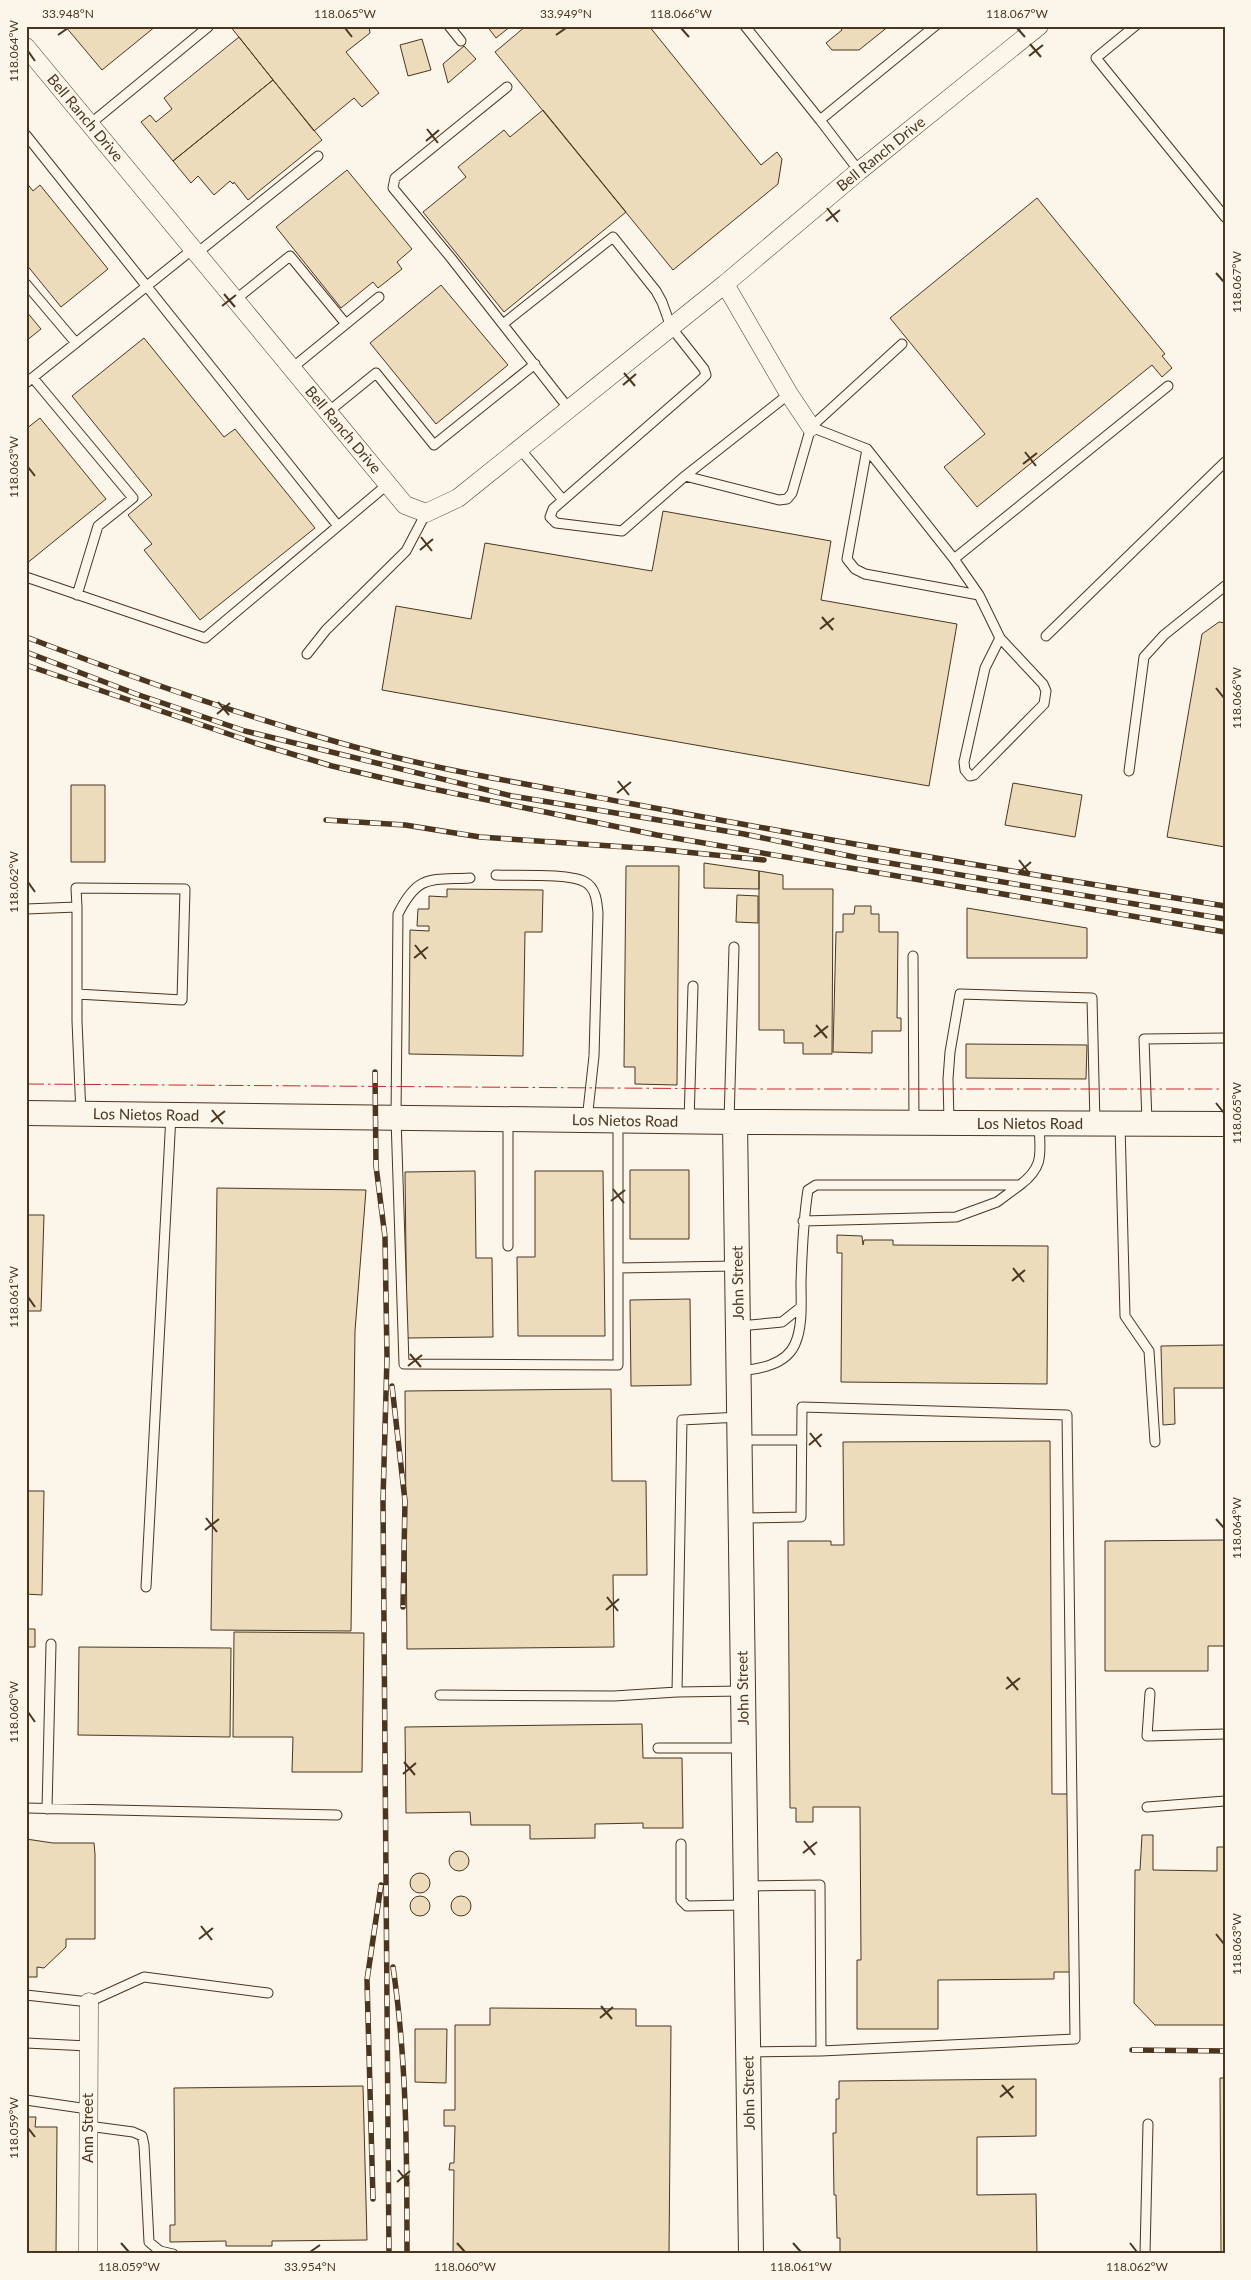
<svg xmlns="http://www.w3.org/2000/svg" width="1251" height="2280" font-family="Lato,sans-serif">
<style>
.building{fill:#ecdcbc;stroke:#4a3520}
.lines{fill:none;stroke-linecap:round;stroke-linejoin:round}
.lane-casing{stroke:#4a3520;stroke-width:11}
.street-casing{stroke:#4a3520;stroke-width:19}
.secondary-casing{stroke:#4a3520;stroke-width:26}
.lane{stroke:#fbf6e9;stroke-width:9}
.street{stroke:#fbf6e9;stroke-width:18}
.secondary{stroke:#fbf6e9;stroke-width:24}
.rail-casing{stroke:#4a3520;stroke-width:5.5}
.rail{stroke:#fbf6e9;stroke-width:4;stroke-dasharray:11;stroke-linecap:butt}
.power{stroke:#c62828;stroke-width:1;stroke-dasharray:18 4 2.5 4;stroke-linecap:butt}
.ticks{fill:none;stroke:#4a3520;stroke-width:2}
.labels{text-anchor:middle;stroke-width:4;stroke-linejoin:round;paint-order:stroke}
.street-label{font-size:15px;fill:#4a3520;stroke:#fbf6e9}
.neatline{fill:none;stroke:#4a3520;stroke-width:2}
.ticks-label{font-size:12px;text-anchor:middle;fill:#4a3520}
</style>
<rect width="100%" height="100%" fill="#fbf6e9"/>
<path class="building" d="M65,26H156L102,70Z
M230,26H369L370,33L346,52L379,93L362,107L354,98L314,131Z
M487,26H511L496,38Z
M526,26H649L761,165L777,152L782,159L778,184L673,270L495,52Z
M839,26H889L859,50H832L826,43L842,30Z
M239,37L273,80L173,161L141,122L150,115L156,122L172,109L164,98Z
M422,39L431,70L408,76L400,45Z
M464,46L476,59L448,83L443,64Z
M273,80L322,140L248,200L234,182L233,184L230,181L214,195L198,176L191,183L173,161Z
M543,110L626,212L504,312L423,212L466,177L458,167L504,130L510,137Z
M347,170L412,249L397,262L402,269L378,288L373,282L341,308L276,227Z
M26,182L33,191L40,185L108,269L61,307L26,264Z
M1037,198L1165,354L1162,356L1172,368L1162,377L1152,365L977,507L944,467L985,434L890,318Z
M441,285L508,365L436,424L370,343Z
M26,311L41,329L26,341Z
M144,338L224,437L235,429L315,528L200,620L144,550L152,544L128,515L152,495L72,396Z
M40,418L106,499L26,564V429Z
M663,511L831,541L821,600L957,624L929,786L382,690L396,606L471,619L485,543L652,571Z
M1219,622L1225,623V847L1167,837L1202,634Z
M1013,783L1082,795L1075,837L1005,825Z
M71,785H105V862H71Z
M704,863L759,871V889L704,888Z
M626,866H679L677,1085L635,1084V1067H624Z
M759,871L783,875V889H833L832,1054H803V1043H784V1030H759Z
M447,889L543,890L542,932H525L523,1056L409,1054L410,930L429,931V926H417L418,909H429V896L447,897Z
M737,895L758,896V923L736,922Z
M855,906H871V914H879V932H898L897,1018H901V1031H872V1053L833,1052L836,932H843V914H854Z
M967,908L1087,928V958H967Z
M966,1044L1087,1045L1086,1079L966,1078Z
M630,1170H689V1239H630Z
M475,1171L476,1258H492L493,1337L407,1338L405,1172Z
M535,1171H603L605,1336H518L517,1257H535Z
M217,1188L366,1190L355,1331L351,1631L211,1630Z
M26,1215H44L41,1311H26Z
M837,1235L862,1236L863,1245L864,1240H893V1245L1048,1246L1047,1384L841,1382L842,1253H837Z
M690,1299L691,1385L631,1386L630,1300Z
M1225,1345V1388H1174L1175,1424L1163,1425L1161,1346Z
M611,1389L612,1481H646L647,1575H613L614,1647L407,1649L405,1391Z
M1050,1441L1052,1794H1070L1072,1972H1054V1979L938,1980V2029H857V1960H861L860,1807H813V1822H796V1808H790L788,1541H831V1545H844L843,1442Z
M26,1491H44L42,1595L26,1594Z
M1225,1540V1646H1208V1671H1105V1541Z
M26,1629H35V1647H26Z
M234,1632L364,1633L362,1772H292L293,1737H233Z
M79,1647L231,1648L230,1737L78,1735Z
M642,1724L643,1758H682L683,1828H643V1823L595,1824V1838L530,1839V1825H471L470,1812L406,1813L405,1727Z
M1142,1835H1153V1870L1217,1871V1847H1225V2025H1155L1134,2003L1135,1870H1140Z
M26,1839L53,1843H94L95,1854V1939H66V1947L44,1968L37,1967V1977H26Z
M449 1861a10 10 0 1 1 20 0a10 10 0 1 1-20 0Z
M410 1883a10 10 0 1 1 20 0a10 10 0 1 1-20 0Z
M410 1906a10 10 0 1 1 20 0a10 10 0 1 1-20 0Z
M451 1906a10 10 0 1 1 20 0a10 10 0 1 1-20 0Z
M490,2008L636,2009V2026H671L669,2254H453L454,2170H449L450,2163H454L455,2126H444V2110H455V2025H490Z
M415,2029H447L446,2083L415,2082Z
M1220,2078H1225V2254H1221Z
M1036,2079V2136L977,2137V2195L1036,2194L1037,2254H840V2238H837L836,2195H834L833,2133H836V2099H839V2081Z
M363,2086L367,2240L272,2241V2246H226V2241L170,2242V2225H175L174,2088Z
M26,2117H36L35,2127H57L56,2254H26Z"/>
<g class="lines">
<defs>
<path id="lane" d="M449,26L461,41
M745,26L820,120
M1135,26L1096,58L1225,217
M507,87L395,178L393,188L451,258L569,409
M90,124L208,27
M26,135L338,526
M859,171L820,120L935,26
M197,253L318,156
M26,284L76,343
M235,300L290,256L346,324
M503,324L613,237L656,291L662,302L671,327L704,369L706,375L701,380L553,509L550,517L556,523L622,531L685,476L779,500L787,499L792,493L811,427L902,344
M292,368L379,297
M33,378L133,498L98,526L77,595
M26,383L193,249
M328,412L376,373L434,445L535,364
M811,427L867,449L954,559L979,595L1000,638L1043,684L1046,691L1044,704L974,775L970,776L965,770L964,762L985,668L1000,638
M520,449L563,500
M867,449L847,559L855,569L865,574L979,595
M685,476L789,394
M954,559L1168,386
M26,577L205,638L388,484
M1046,636L1225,462
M307,654L326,630L406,551L426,513
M1129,771L1144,657L1164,635L1225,586
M496,875C516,876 569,873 585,882C596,888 597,902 598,913L594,1056L587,1120
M470,878C430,880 418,874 398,914L396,1118L404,1364L618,1365V1121
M77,907L76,888L185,889L182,1000L77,994
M26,909L77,907V1021L81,1114
M913,956L914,1123
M949,1121L948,1079L950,1052L960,994L1092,998L1095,1123
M689,1122L693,986
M729,1122L734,947
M1147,1122L1144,1039L1225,1038
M1120,1124L1125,1316L1149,1351L1155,1442
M803,1221L956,1217L997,1202L1020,1185
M508,1246V1120
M618,1268L735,1266
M739,1326L782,1322L801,1307
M739,1371C759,1369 786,1365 795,1344C803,1326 801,1302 801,1282C802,1251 803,1221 808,1190L816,1185H1020C1045,1166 1040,1153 1039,1124
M740,1417L682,1420L677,1692L742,1691
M740,1440H802
M742,1518L801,1517L802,1407L1067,1415L1075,2039L821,2051
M146,1587L171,1115
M1150,1693L1147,1736L1225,1734
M440,1695L614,1696L677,1692
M658,1748H744
M1147,1807L1225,1801
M26,1808L337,1815
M47,1809L51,1644
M681,1844V1900L687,1906L744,1905
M747,1886L820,1885L821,2051L750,2052
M26,1995L89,2002L144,1977L268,1993
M26,2043L88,2046
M26,2100L88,2109
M88,2126L133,2132L142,2136L144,2145L149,2242L160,2251L173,2254
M1145,2254L1148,2124"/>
<path id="street" d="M26,47L405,505L426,513L458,498L725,284L859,171L1039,26
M725,284L789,394L811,427
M88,2254L89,2002"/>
<path id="secondary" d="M26,1113L735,1122L1225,1124
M735,1122L751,2254"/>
</defs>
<use href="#lane" class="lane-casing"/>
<use href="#street" class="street-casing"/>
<use href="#secondary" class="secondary-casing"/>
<use href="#lane" class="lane"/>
<use href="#street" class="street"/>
<use href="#secondary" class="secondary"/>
<defs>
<path id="rail" d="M26,637C128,676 231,712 337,742C433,770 534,785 633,804C830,841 1027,874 1225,906
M26,652L136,694L245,731L512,796L744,834L859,858L1225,919
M26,665L255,743L332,766L404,783L657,835L1225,932
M326,820L405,825L480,837L656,849L764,860
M375,1072L376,1166L385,1237L387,1357L383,1500L389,2254
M392,1386L405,1501L403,1607
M393,1967C407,2062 407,2158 407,2254
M1132,2050L1225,2051
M373,2199L367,1980L381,1885"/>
</defs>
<use href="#rail" class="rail-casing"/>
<use href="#rail" class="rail"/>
<path class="power" d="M26,1084L756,1089H1225"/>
</g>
<path class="ticks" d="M345,28L352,37M681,28L689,37M1017,28L1025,37M58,35L68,28M556,35L566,28M1030,44L1041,57M28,51L35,61M1029,56L1043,45M427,129L438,143M426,141L439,130M827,208L838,222M826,221L840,210M1216,273L1224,282M224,294L235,307M222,306L236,295M624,373L635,386M623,385L636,374M1025,452L1036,466M1023,464L1037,453M28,467L35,476M421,537L432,551M420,550L433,539M822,617L833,630M820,629L834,618M1216,688L1224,698M218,702L229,715M217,714L230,703M618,781L629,795M617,793L631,782M1019,860L1030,874M1018,873L1031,862M28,882L35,892M415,945L426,959M414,958L428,947M816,1025L827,1038M814,1037L828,1026M1216,1103L1224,1113M212,1110L223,1124M211,1122L225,1111M613,1189L624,1203M611,1201L625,1190M1013,1268L1024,1282M1012,1281L1025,1270M28,1297L35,1307M410,1354L421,1367M408,1366L422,1355M810,1433L821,1447M809,1445L822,1434M206,1518L217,1532M1216,1519L1224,1528M205,1530L219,1519M607,1597L618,1611M606,1610L619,1599M1007,1677L1018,1690M1006,1689L1020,1678M28,1712L35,1722M404,1762L415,1775M403,1774L416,1763M804,1841L815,1855M803,1853L817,1842M201,1926L212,1940M1216,1934L1224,1944M199,1939L213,1928M601,2006L612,2019M600,2018L613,2007M1002,2085L1013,2098M1000,2097L1014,2086M28,2128L35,2137M398,2170L409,2184M397,2182L410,2171M121,2243L129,2252M457,2243L465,2252M793,2243L801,2252M1130,2243L1137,2252M310,2252L320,2245"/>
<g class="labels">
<g class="street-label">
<text transform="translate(85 118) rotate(50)" y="5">Bell Ranch Drive</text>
<text transform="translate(881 154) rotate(-39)" y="5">Bell Ranch Drive</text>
<text transform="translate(343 430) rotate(50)" y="5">Bell Ranch Drive</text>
<text transform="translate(146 1115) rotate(1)" y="5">Los Nietos Road</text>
<text transform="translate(625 1121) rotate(1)" y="5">Los Nietos Road</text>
<text x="1030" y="1129">Los Nietos Road</text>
<text transform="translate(738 1283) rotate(-91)" y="5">John Street</text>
<text transform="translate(743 1688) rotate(-91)" y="5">John Street</text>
<text transform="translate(749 2093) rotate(-91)" y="5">John Street</text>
<text transform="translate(88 2128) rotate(-90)" y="5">Ann Street</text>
</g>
</g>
<rect width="1251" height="2280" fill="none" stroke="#fbf6e9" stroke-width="55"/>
<rect x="28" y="28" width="1196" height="2224" class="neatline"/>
<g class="ticks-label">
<text x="68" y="18">33.948°N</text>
<text x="345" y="18">118.065°W</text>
<text x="566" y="18">33.949°N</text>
<text x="681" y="18">118.066°W</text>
<text x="1017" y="18">118.067°W</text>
<text transform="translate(14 51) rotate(-90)" y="4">118.064°W</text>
<text transform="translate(1237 282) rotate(-90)" y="4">118.067°W</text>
<text transform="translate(14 467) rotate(-90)" y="4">118.063°W</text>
<text transform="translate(1237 698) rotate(-90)" y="4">118.066°W</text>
<text transform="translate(14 882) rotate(-90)" y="4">118.062°W</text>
<text transform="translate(1237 1113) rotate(-90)" y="4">118.065°W</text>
<text transform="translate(14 1297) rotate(-90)" y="4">118.061°W</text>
<text transform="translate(1237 1528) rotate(-90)" y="4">118.064°W</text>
<text transform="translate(14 1712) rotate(-90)" y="4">118.060°W</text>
<text transform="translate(1237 1944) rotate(-90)" y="4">118.063°W</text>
<text transform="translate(14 2128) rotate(-90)" y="4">118.059°W</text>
<text x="129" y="2271">118.059°W</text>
<text x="310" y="2271">33.954°N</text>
<text x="465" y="2271">118.060°W</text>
<text x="801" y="2271">118.061°W</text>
<text x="1137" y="2271">118.062°W</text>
</g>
</svg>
